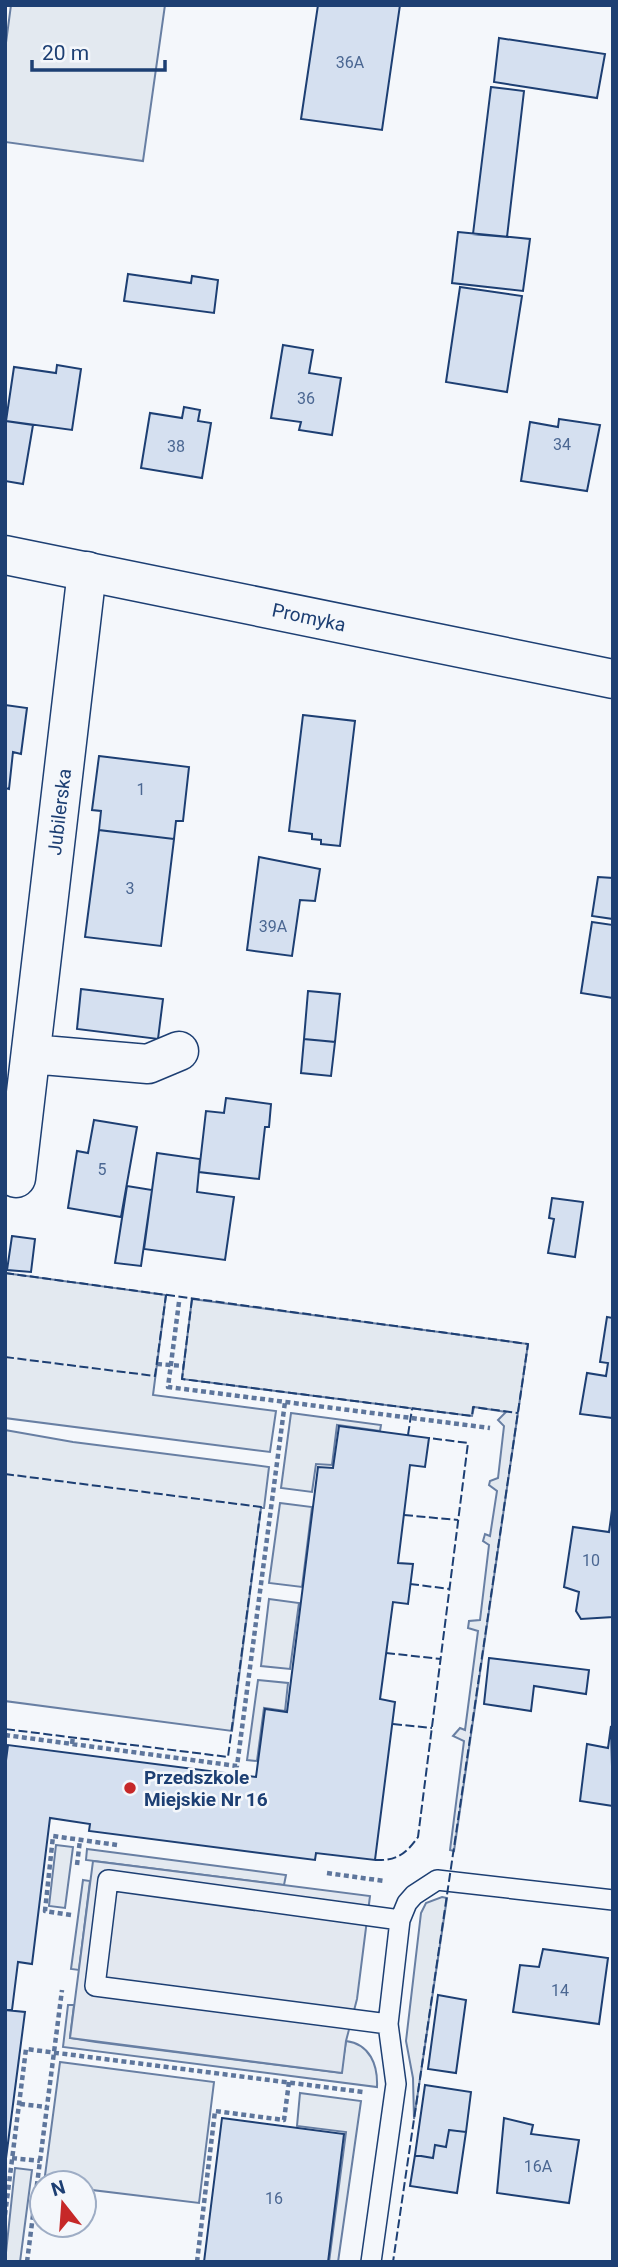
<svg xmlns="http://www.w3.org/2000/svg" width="618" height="2267" font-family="Roboto,sans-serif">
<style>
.green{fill:#e3e9f0;stroke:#687fa3;stroke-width:2}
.parking{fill:#e3e8f0;stroke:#687fa3;stroke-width:2}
.building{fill:#d5e0f0;stroke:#1d3f73;stroke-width:2}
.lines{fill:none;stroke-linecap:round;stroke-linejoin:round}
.lane-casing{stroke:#1d3f73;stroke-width:22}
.street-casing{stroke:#1d3f73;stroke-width:41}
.secondary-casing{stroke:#1d3f73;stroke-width:41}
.path{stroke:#5e769c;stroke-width:4.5;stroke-dasharray:5 3.5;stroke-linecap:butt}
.lane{stroke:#f4f7fb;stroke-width:19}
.street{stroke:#f4f7fb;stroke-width:38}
.secondary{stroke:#f4f7fb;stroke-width:38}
.fence{stroke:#1d3f73;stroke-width:2;stroke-dasharray:9 3.5;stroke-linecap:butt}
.poi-dot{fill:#c62828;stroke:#f4f7fb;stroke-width:2.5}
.labels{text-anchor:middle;stroke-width:5;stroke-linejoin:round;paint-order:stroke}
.number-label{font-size:16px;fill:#4b6792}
.street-label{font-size:19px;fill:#1d3f73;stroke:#f4f7fb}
.poi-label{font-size:19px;font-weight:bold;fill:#1d3f73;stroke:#f4f7fb;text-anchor:start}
</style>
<rect width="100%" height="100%" fill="#f4f7fb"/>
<path class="green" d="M11,5H165L143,161L5,142V50Z
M5,1273L166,1295L153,1395L276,1411L270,1452L5,1418Z
M192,1299L528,1344L454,1851L450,1850L464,1741L453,1736L460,1728L465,1730L478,1631L468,1628L469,1621L480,1620L489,1545L483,1541L485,1534L490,1536L497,1491L489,1485L490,1481L498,1478L504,1426L498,1420L506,1412L474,1407L472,1416L182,1379Z
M291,1413L381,1425L380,1431L337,1425L332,1465L316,1464L312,1492L281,1488Z
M5,1430L73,1442L269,1467L264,1508H261L232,1731L5,1701Z
M280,1503L312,1507L302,1587L269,1583Z
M269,1599L299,1603L290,1669L261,1666Z
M258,1680L288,1683L285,1711L264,1708L257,1761L247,1760Z
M56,1845L73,1847L65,1908L49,1906Z
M87,1849L286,1875L284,1885L86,1860Z
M83,1880L90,1881L79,1970L71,1969Z
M442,1897L447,1898L414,2119L413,2078L406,2041L421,1913L426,1903Z
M68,2005H74L70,2038L96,2042L341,2073L346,2041C370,2044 378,2065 377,2087L63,2047Z
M60,2062L214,2082L199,2203L84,2189V2183H44Z
M300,2093L361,2101L338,2262H329L346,2132L297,2126Z
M15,2168L32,2170L20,2262H5Z"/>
<path class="parking" d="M93,1861L370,1896L357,1999L346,2041L342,2073L70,2038Z"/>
<path class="building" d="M318,5H400L382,130L301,119Z
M499,38L605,54L597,98L494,82Z
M491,87L524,91L507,237L473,234Z
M458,232L530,239L523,291L452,283Z
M128,274L191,283L192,276L218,280L214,313L124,301Z
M460,287L522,296L507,392L446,382Z
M283,345L313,350L309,373L341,378L332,435L299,430L301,422L271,418Z
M57,365L81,369L72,430L6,421L14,367L56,373Z
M184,407L200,410L198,421L211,423L202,478L141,468L150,413L182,418Z
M5,414L6,421L33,425L23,484L5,481Z
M559,419L600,425L587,491L521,481L530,422L558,427Z
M5,705L27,708L21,754L13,752L9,789L5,788Z
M303,715L355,721L340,846L321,844V840L312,839V834L289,831Z
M99,756L189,767L183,821H176L174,839L99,830L101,811L92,810Z
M99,830L174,839L161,946L85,937Z
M259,857L320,869L315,901L300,900L292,956L247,950Z
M598,877L613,878V919L592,916Z
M592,922L613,925V998L581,993Z
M81,989L163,999L158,1039L77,1029Z
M308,991L340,994L335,1042L304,1039Z
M304,1039L335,1042L331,1076L301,1073Z
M226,1098L271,1104L269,1127H265L259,1179L199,1172L206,1111L224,1113Z
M94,1120L137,1127L121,1217L68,1208L77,1151L88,1153Z
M157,1153L200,1159L197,1192L234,1197L225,1260L144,1249Z
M127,1186L152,1190L141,1266L115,1263Z
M552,1198L583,1202L575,1257L548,1253L554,1219L549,1218Z
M12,1236L35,1239L31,1272L7,1270Z
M607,1317L613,1318V1426L612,1418L580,1414L587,1373L606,1376L608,1363L600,1362Z
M339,1426L429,1438L425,1467L410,1465L398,1563L413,1564L408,1604L393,1602L380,1699L395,1702L375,1860L316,1853L315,1860L89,1831L90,1824L50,1818L32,1964L18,1962L12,2010H5V1768L8,1745L256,1777L265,1709L287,1712L318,1467L333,1468Z
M612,1510L613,1617L581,1619L576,1611L579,1592L564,1587L573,1527L609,1532Z
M489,1658L589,1670L586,1694L534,1686L531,1711L484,1704Z
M611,1726L613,1806L580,1801L587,1744L608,1748Z
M543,1949L608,1958L599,2024L513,2012L520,1965L539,1967Z
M438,1995L466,2000L456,2073L428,2069Z
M5,2010L25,2012L5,2166Z
M425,2085L471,2092L466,2132L449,2130L446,2147L435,2145L433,2158L415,2155Z
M222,2118L344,2134L328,2262H204Z
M504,2118L533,2125L531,2134L579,2140L569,2203L497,2193Z
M449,2130L466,2132L457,2193L410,2186L415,2155L433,2158L435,2145L446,2147Z"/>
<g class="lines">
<defs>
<path id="lane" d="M388,2024L95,1986L108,1880L400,1920
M371,2262L396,2084L388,2024L400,1920L407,1903L414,1895L437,1880L613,1900"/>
<path id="street" d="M31,1054L148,1064L179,1051
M16,1178L87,571"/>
<path id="secondary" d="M5,555L613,679"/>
</defs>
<use href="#lane" class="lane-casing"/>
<use href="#street" class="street-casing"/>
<use href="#secondary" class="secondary-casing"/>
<path class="path" d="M179,1302L168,1387L490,1428
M157,1364L184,1366
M5,1735L237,1766L285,1402
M72,1744L73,1737
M77,1865L80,1840
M327,1873L384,1881
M71,1915L45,1911L53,1836L117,1845
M20,2104L47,2107
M12,2158L40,2161
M5,2215L26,2049L363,2092
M27,2262L62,1990
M197,2262L215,2111L284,2120L289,2082"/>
<use href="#lane" class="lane"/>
<use href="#street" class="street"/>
<use href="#secondary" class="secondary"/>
<path class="fence" d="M5,1273L528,1344L393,2262
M192,1299L182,1379L472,1416L473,1407L518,1413
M5,1357L155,1376L166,1295
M408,1435L412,1409
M5,1474L261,1507L228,1757L5,1729
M404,1515L458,1520
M410,1584L450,1589
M386,1653L441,1659
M393,1724L432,1728
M375,1860C396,1861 406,1854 418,1837L468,1443L429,1438"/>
</g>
<circle class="poi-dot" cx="130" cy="1788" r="7"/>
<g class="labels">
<g class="number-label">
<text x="350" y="68">36A</text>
<text x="306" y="404">36</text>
<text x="562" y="450">34</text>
<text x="176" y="452">38</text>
<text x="141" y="795">1</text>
<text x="130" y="894">3</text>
<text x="273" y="932">39A</text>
<text x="102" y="1175">5</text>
<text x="591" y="1566">10</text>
<text x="560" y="1996">14</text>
<text x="538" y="2172">16A</text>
<text x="274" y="2204">16</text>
</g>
<g class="street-label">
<text transform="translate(309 617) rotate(12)" y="7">Promyka</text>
<text transform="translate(59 812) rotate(-83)" y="7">Jubilerska</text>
</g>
<g class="poi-label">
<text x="144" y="1784">Przedszkole<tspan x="144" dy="22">Miejskie Nr 16</tspan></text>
</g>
</g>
<rect width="618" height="2267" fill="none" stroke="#1d3f73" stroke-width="14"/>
<g transform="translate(63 2204) rotate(343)"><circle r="33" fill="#f4f7fb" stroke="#9eadc5" stroke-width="2"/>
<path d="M0-5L12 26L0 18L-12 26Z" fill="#c62828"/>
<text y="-10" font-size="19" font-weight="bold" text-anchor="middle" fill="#1d3f73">N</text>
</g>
<path d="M32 60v10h133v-10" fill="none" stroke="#1d3f73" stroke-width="3.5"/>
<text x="42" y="60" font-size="21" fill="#1d3f73" stroke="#f4f7fb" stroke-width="5" paint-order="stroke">20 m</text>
</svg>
